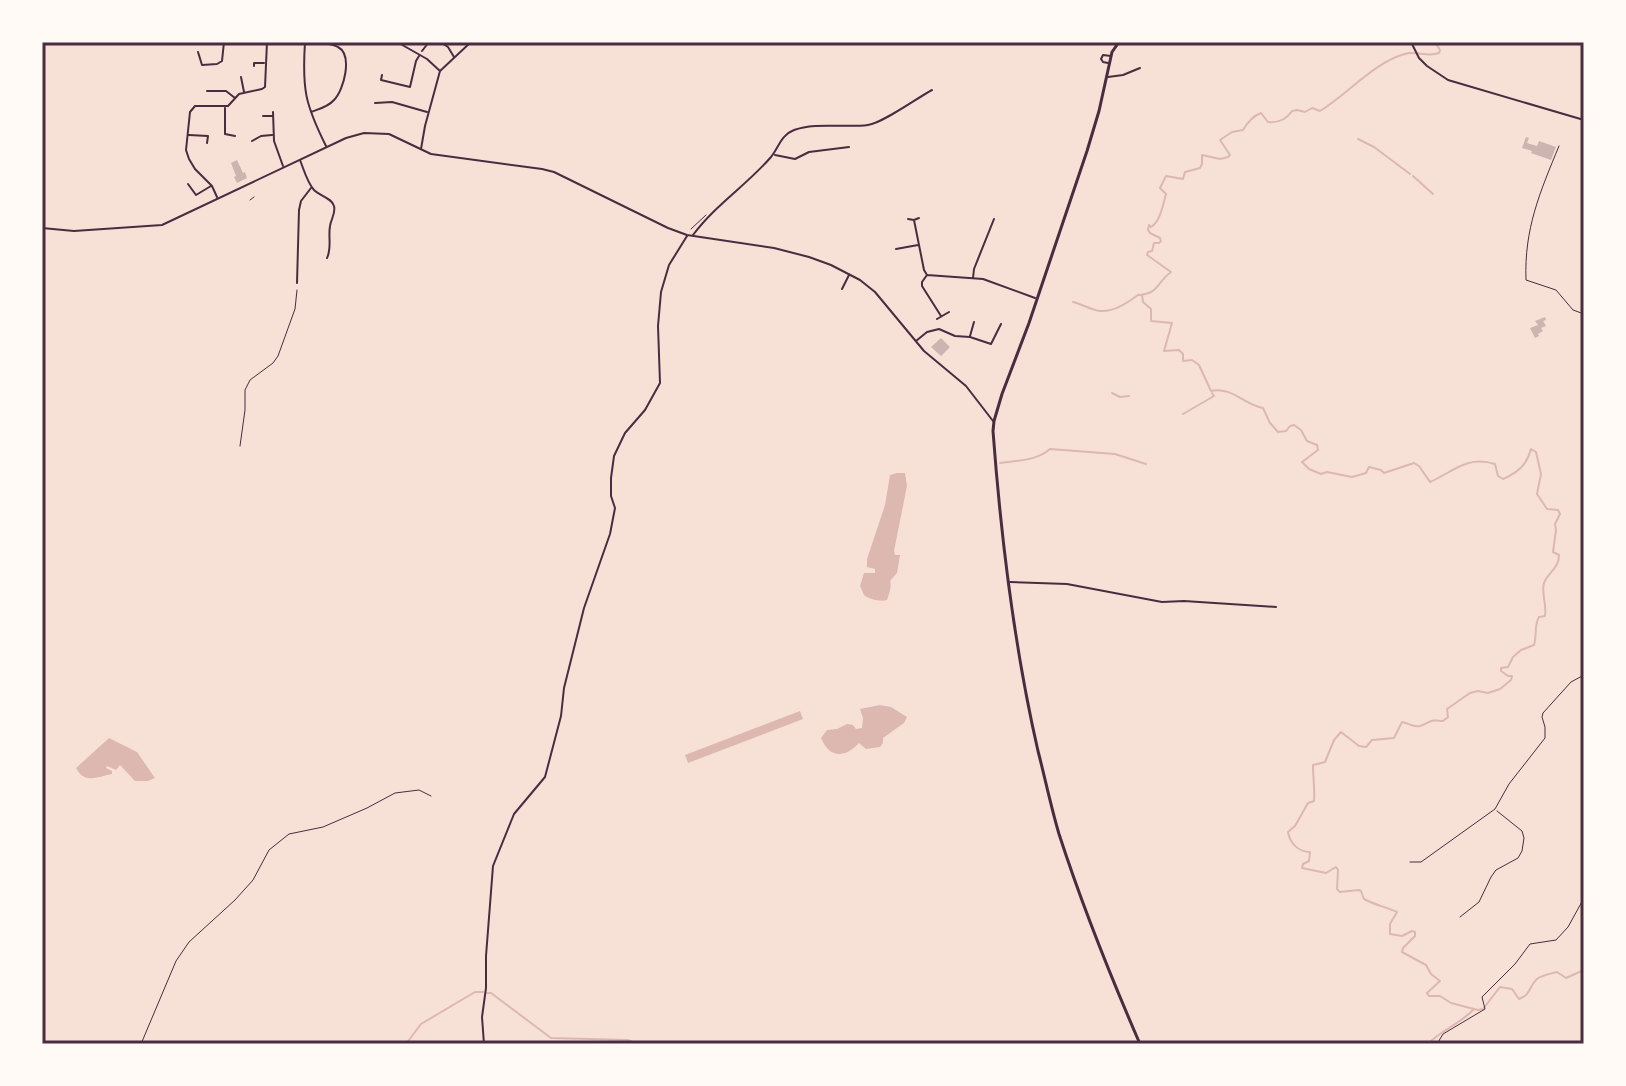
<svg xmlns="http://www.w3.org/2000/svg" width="1626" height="1086" font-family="'Work Sans',sans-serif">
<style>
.water{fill:#dcb8b0}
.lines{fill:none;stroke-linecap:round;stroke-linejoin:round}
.stream{stroke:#dcb8b0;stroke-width:2}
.building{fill:#ccb4b1}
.path{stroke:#4a2c40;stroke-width:1}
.service{stroke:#4a2c40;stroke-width:1}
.minor{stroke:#4a2c40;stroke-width:2}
.tertiary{stroke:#4a2c40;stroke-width:2}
.secondary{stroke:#4a2c40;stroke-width:3}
.neatline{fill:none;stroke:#4a2c40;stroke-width:3}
</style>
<rect width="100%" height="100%" fill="#f7e1d7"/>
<path class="water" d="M897,473H905L907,486L894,551L895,555H900L897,573L890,581C892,585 889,595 887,600C880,602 869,599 864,595L860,586L864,573H875V569L867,567V559L885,505L890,475Z
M880,705L891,707L907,717L904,723L883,738V743L880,747L866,749L859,743C845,758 830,759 821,738L827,730L837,729L847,724L853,725L856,729L862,728L863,718L860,709Z
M800,711L803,719L688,763L685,755Z
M109,738L137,752L155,778L148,781H135L120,765L116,770L107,766L106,768L112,771V774C97,777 84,784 76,768Z"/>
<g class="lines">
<path class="stream" d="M1073,42L1074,43
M1358,139L1374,147L1410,174
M1413,176L1433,194
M1142,295L1143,302L1151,309V321L1172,323L1164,351L1179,350L1183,354V361L1192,360L1199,365L1211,391C1231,386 1245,405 1263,408L1270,423L1278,432L1286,431L1290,426L1294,425L1301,430L1307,441L1317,445L1318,450L1302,462L1309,469L1321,474L1327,472L1352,477L1366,473L1369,467L1381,470L1384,473L1414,463L1419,466L1430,482C1453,472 1467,455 1495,464L1498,476L1503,479C1517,473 1527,465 1531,449L1536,452L1541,474L1537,494L1547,509L1558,510L1560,514L1555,524L1556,530L1553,552L1559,555C1559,569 1548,572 1544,583C1541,592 1547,605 1545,616L1539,617C1534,625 1537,636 1534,645L1521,650L1513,657L1508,667L1501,668V671L1508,676H1512L1511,680L1500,689L1488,693L1478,691L1470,693L1447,709L1448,717L1443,721C1430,719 1431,722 1420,726C1414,728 1408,723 1402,722L1394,738L1372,740L1366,747L1359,746L1341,732L1334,740L1325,762L1313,765C1313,777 1315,790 1314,801L1308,803L1295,826L1288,832C1290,843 1298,852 1310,852L1309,861L1303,864L1302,868L1326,873L1336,867L1338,870L1337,889L1340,892L1359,890L1361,891L1364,899C1375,905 1386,907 1397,912L1390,924V934L1402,936L1412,931L1415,932V936L1403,948L1402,952L1426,965L1431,974L1440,981L1427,993L1429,996H1440L1451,1003L1478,1010L1483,1009L1500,987L1512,989L1519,999C1532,994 1528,987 1537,979C1542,975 1550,974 1557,972L1566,978L1584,970
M1073,302C1082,304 1091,310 1100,311C1114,312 1127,303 1138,295C1159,294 1157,282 1171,272L1147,255L1148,252L1152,251L1154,243H1159L1161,241L1160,238L1150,233L1148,230L1149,225L1151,227C1160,222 1163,205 1166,194L1160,188L1166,176L1183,179L1185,172L1200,168L1202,164V155L1220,159L1228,157L1230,155L1220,140L1232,132L1243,130C1247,123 1253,116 1261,113L1268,122C1278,123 1286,120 1292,111L1297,110L1305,112L1312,108L1320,111C1347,95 1377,59 1409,53C1419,52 1429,57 1439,53L1440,50L1435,42
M1112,393L1120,397L1129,396
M1183,414L1214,396L1212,393
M1000,463C1019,460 1036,461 1050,449L1115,454L1146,464
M487,993H491L551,1038L628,1040L637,1044
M406,1044L421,1024L475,992H483
M1428,1044C1441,1030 1460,1024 1473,1010"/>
</g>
<path class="building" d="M1526,137L1529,138L1527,143L1537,146L1539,141L1556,147L1551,160L1531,153L1532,151L1522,148Z
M237,160L243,173L245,172L247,178L237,183L234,177L236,176L231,163Z
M1545,317L1546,320L1543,321L1546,326L1541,328L1543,331L1538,334L1539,336L1535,338L1530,328L1538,325L1535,321Z
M941,338L950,347L941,356L931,347Z"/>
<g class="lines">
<path class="path" d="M1559,146C1540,192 1524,229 1526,280L1556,290L1573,310L1584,314
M250,200L254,197
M240,446L245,410V390L250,380L273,363L278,356L295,309L297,290
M141,1044L176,961L189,942L235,900L253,880L269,850L289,834L323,827L367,808L395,793L419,790L431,796
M1437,1044L1443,1034L1485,1009L1482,997L1515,964L1530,944L1556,940L1568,927L1584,898"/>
<path class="service" d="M691,229L706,215
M1410,862H1421L1495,809L1509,784L1545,738V727L1542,717L1543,713L1571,682L1584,675
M1460,917L1479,902L1491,877L1496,870L1518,858L1522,851L1524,838L1522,831L1497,811"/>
<path class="minor" d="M305,42C302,89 305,104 326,146
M440,42L448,47L454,57
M422,51L429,42
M198,52L202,65L217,64L222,61L224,42
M1108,63L1103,62L1101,59L1103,55L1111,56
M254,66V63H264
M440,71L471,42
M382,75L381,80L410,87L416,61L419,56
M241,77L244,92
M1108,77L1123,75L1140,68
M207,91H226L235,98
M375,103L392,102L427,112
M225,108V134L235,136
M273,112L274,141L283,166
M311,112C319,109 328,107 334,100C344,90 353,55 338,47C331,43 320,43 312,42
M263,116H272
M189,135L208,136L207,143
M252,141L261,136L272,135
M775,155L795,159L809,152L849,147
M300,160C304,170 307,182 314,190C320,196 332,198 334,206C336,213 331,219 330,226C328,237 332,248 327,258
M188,184L196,195L211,186
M217,197L212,186L195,169L189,159L186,150L190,112L195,106H228L239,94L262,89L265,87L267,42
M908,219L914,220L919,218
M914,220L924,270L927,275L922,282V286L941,316
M693,235C715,205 747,185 771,157C779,147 781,135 794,130C815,122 845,128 868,125C883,123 917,98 932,90
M896,249L918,245
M927,275L983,279L1035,298
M973,278L974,269L994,219
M297,283L299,210L301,201L311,188
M842,289L849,275
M937,319L949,312
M970,336L974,322
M916,341L927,332L939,329L955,336L970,337L991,344L1001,324
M1010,582L1067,584L1162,602L1184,601L1276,607
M484,1044L482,1017L486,988V956L493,866L514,814L545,777L561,716L564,688L584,608L610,534L615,508L611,496V478L614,456L625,433L645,410L660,383L658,326L661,292L669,265L687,236"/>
<path class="tertiary" d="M397,42L427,59L440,71L425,126L421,149
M1411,42L1419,58L1427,66L1448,80L1584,120
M42,228L74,231L162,225L346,138L364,133L389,134L431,154L542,169L554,172L668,228L687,235L774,248L809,257L831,265L860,280L875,292L924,351L966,386L993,421"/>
<path class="secondary" d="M1119,42L1112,52L1099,111L1087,151L1029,323L1002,394L994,421L993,431C1001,539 1014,646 1038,751C1045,778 1051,807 1059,834C1082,905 1110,975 1140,1044"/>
</g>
<rect width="1626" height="1086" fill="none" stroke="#fffaf5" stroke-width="88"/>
<rect x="44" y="44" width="1538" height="998" class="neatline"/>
</svg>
